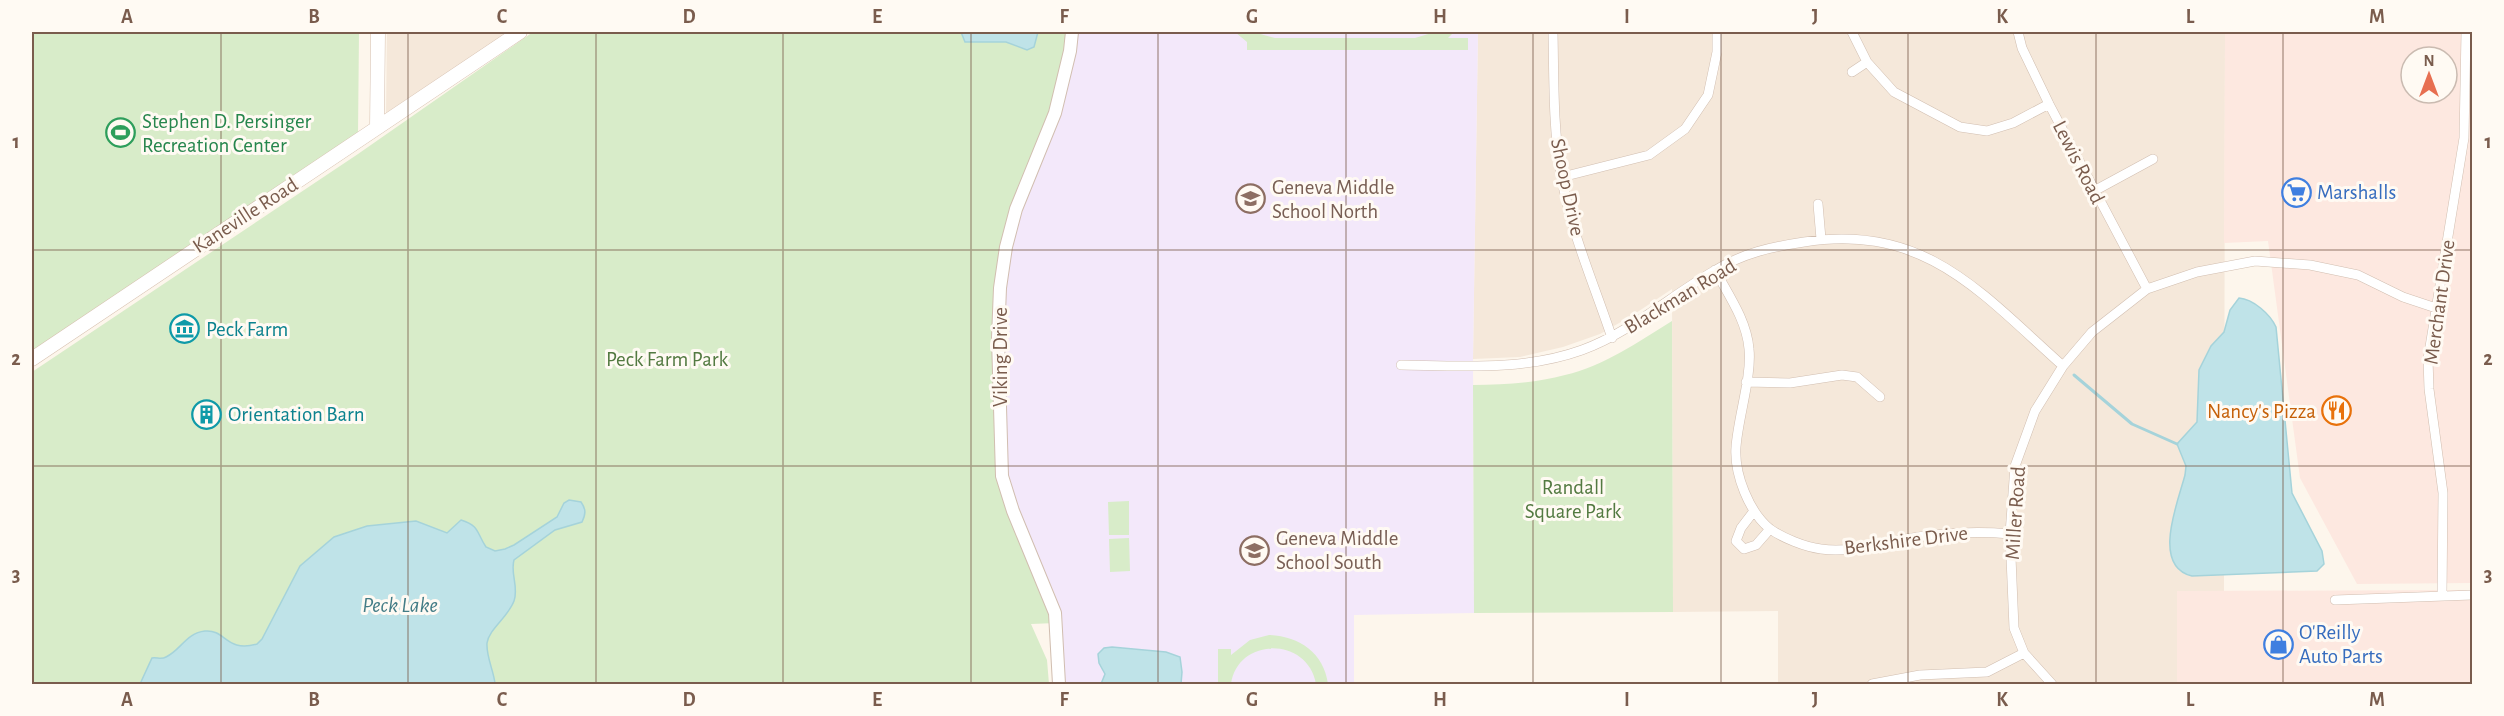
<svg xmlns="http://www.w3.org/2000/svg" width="2504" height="716" font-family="'Alegreya Sans',sans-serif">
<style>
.residential{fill:#f5e8da}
.commercial{fill:#fde8e0;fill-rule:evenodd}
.education{fill:#f3e8fa}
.green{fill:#d8ecc9}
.water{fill:#bfe3e8;stroke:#a5d3da;stroke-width:1.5}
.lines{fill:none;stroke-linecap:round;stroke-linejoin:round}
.stream{stroke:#a5d3da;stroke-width:3}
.minor-casing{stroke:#d1beb0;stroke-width:10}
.tertiary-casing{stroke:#d1beb0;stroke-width:14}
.secondary-casing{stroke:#d6c0b0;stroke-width:15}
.minor{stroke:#fff;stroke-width:9}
.tertiary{stroke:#fff;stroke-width:12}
.secondary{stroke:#fff;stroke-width:14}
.grid{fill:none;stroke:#7a5c4d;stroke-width:1.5;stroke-opacity:0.55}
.labels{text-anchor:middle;stroke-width:6;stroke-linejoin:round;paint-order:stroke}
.leisure-label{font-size:21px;fill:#27864d;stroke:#fffaf3;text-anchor:start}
.street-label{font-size:21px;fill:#7a5c4d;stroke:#fffaf3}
.education-label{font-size:21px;fill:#785e54;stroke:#fffaf3;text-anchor:start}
.shop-label{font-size:21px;fill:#366cbe;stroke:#fffaf3;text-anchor:start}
.culture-label{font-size:21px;fill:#0d838f;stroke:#fffaf3;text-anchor:start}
.park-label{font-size:21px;fill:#537a41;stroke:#fffaf3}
.food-label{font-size:21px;fill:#c56008;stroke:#fffaf3;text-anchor:end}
.water-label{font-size:22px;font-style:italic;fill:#437c86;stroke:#fffaf3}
.neatline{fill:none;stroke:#7a5c4d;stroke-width:2}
.grid-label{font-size:20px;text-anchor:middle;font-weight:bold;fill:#7a5c4d}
</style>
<rect width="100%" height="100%" fill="#fdf6ec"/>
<path class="residential" d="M387,32H508L386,113Z
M1478,32H2225L2224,591L2177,592V684H1778V611L1673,612L1672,289L1633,315L1600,334L1563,347L1520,357L1473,359Z"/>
<path class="commercial" d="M2225,32H2472V583L2357,584L2300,478L2268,241L2224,243ZM2411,57H2447V93H2411Z
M2472,590V684H2177V591Z"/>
<path class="education" d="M1076,32H1478L1473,359L1474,613L1354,615V684H1064L1062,618L1054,592L1016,509L1008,484L1004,435V289L1014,236L1039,162Z"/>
<path class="green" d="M32,32H359L358,134L32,353Z
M533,32H1072L1070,51L1036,157L1000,288L1002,476L1056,623L1031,624L1047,660L1049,684H32V372L358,154Z
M1235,32H1253L1275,38H1415L1435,32H1454L1448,38H1468V50H1247V42Z
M1672,321L1673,612L1474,613L1473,385C1505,385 1535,383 1565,375C1604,366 1638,342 1672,321Z
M1129,501V535H1109L1108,502Z
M1129,538L1130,571L1110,572L1109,539Z
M1269,635C1299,636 1324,653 1328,684H1316C1308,637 1238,636 1231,684H1314H1218V649H1231V655L1250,640Z"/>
<path class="water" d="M961,32H1038L1034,47L1027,50L1006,42H965Z
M2239,298C2253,299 2270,314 2276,327L2292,493L2322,551L2324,564L2317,571L2192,576C2151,566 2178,502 2185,475L2186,466L2177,444L2197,422L2199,370L2211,346L2224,332L2230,310Z
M569,500L581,502C586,509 586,514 582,522L555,530L514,560C510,573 519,587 514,601C508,617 489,629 487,643C486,657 494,671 495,684H140L152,658C157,657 161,660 166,657C181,650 186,633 205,631C226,629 226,653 257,644L262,639L300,566L334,537L367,526L416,521L447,533L461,520C480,526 476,532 486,547L495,551L505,549L514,545L557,517L564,503Z
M1112,647L1166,652L1180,657L1182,672L1181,684H1101L1105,674L1099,663L1098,654L1104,648Z"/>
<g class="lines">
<path class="stream" d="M2074,375L2132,424L2177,444"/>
<defs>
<path id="minor" d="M1553,32C1554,80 1553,127 1561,174C1570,230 1594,284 1612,338
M1852,32L1867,62L1894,92L1960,127L1987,131L2013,123L2049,104
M2018,32L2022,48L2049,104L2147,289
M1852,72L1867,62
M1562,177L1649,155L1685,129L1708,95L1717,52V32
M2094,191L2153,159
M1818,204L1821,239
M1715,270C1728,294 1747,321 1749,349C1752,376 1738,418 1736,447C1734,474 1749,512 1770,529C1783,538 1805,547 1821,549C1849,553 1879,544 1906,539C1940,533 1976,531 2010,534
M1401,365C1462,366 1524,371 1582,350C1631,332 1669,297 1714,271C1743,253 1771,247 1804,242C1925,223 1981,293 2063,366
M1746,382L1790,383L1842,375L1857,377L1880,397
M1754,511L1741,528L1736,541L1744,549L1756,545L1770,529
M2442,596L2443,493L2429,389L2428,359L2464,138L2466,32
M2335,600L2472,595
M1872,684L1920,675L1987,672L2024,653
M2052,684L2024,653L2014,628L2010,534L2015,466L2035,411L2063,366L2092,332L2147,289L2197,272L2255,261L2310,265L2358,275L2403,297L2436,308"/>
<path id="tertiary" d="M1059,684L1055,613L1013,511L1002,476L998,338L1000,288L1006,247L1016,209L1055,113L1070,51L1072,32"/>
<path id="secondary" d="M377,128L378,32
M32,359L520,32"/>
</defs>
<use href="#minor" class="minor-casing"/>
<use href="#tertiary" class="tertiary-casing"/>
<use href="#secondary" class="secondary-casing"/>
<use href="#minor" class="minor"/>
<use href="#tertiary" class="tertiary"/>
<use href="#secondary" class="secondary"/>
</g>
<path class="grid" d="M221,32V684M408,32V684M596,32V684M783,32V684M971,32V684M1158,32V684M1346,32V684M1533,32V684M1721,32V684M1908,32V684M2096,32V684M2283,32V684M32,250H2472M32,466H2472"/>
<defs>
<symbol id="stadium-ring" viewBox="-11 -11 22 22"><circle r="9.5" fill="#fffaf3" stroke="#2e9e5b" stroke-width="1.5"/><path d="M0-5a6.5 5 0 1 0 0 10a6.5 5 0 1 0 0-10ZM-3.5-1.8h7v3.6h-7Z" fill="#2e9e5b"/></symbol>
<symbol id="supermarket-ring" viewBox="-11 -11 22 22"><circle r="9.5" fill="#fffaf3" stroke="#3f7fe0" stroke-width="1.5"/><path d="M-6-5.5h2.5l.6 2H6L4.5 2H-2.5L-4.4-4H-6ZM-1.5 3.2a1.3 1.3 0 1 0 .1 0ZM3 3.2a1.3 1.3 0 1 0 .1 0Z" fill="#3f7fe0"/></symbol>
<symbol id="school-ring" viewBox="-11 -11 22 22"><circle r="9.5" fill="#fffaf3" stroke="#8d6e63" stroke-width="1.5"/><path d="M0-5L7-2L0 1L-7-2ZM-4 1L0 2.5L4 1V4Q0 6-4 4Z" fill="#8d6e63"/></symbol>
<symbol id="museum-ring" viewBox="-11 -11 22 22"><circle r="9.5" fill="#fffaf3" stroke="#0f9aa8" stroke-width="1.5"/><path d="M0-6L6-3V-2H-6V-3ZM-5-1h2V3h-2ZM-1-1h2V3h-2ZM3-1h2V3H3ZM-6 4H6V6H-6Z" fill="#0f9aa8"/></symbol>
<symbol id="restaurant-ring" viewBox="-11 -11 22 22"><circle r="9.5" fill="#fffaf3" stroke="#e8710a" stroke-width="1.5"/><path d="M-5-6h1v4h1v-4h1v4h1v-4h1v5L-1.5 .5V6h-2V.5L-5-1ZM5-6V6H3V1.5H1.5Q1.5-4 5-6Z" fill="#e8710a"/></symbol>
<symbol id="building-ring" viewBox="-11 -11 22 22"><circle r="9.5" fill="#fffaf3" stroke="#0f9aa8" stroke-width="1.5"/><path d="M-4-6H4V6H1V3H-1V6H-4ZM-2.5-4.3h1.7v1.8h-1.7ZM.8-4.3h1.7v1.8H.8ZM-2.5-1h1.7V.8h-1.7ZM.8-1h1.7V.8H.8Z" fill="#0f9aa8"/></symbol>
<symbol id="shop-ring" viewBox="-11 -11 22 22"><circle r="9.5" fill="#fffaf3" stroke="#3f7fe0" stroke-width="1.5"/><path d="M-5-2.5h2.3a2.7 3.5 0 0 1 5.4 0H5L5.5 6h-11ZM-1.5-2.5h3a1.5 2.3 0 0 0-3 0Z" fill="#3f7fe0"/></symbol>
</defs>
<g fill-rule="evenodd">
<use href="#stadium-ring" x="104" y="116" width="33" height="33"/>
<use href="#supermarket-ring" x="2280" y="176" width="33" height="33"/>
<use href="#school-ring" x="1234" y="182" width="33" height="33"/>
<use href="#museum-ring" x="168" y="312" width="33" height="33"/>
<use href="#restaurant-ring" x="2320" y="394" width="33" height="33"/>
<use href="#building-ring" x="190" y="398" width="33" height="33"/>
<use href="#school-ring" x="1238" y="534" width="33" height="33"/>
<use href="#shop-ring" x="2262" y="628" width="33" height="33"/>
</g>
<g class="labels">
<g class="leisure-label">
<text x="142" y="128">Stephen D. Persinger<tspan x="142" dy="24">Recreation Center</tspan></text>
</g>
<g class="street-label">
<text transform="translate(2079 162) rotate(63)" y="7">Lewis Road</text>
<text transform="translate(1568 187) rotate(78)" y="7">Shoop Drive</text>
<text transform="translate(245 215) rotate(-33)" y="7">Kaneville Road</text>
<text transform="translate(1680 296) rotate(-31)" y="7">Blackman Road</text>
<text transform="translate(2439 302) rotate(-82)" y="7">Merchant Drive</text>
<text transform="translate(1000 357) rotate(-90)" y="7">Viking Drive</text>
<text transform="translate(2015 513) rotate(-86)" y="7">Miller Road</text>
<text transform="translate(1906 540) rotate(-7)" y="7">Berkshire Drive</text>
</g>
<g class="education-label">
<text x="1272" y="194">Geneva Middle<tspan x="1272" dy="24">School North</tspan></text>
<text x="1276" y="545">Geneva Middle<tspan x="1276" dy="24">School South</tspan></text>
</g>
<g class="shop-label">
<text x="2317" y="199">Marshalls</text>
<text x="2299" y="639">O'Reilly<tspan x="2299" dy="24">Auto Parts</tspan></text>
</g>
<g class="culture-label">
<text x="206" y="336">Peck Farm</text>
<text x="228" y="421">Orientation Barn</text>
</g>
<g class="park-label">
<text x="667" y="366">Peck Farm Park</text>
<text x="1573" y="494">Randall<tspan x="1573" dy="24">Square Park</tspan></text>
</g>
<g class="food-label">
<text x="2316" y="418">Nancy's Pizza</text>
</g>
<g class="water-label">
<text x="400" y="612">Peck Lake</text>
</g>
</g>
<rect width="2504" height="716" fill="none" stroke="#fffaf3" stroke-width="66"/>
<g transform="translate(2429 75)"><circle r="28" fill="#fffaf3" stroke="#cabbb1" stroke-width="1.5"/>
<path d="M0-4.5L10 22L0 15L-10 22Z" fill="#e76f51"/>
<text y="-9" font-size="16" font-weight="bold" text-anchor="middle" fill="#7a5c4d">N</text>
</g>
<rect x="33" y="33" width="2438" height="650" class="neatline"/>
<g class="grid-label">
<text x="127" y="23">A</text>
<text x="314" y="23">B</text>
<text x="502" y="23">C</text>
<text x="689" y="23">D</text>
<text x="877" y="23">E</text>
<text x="1064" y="23">F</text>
<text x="1252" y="23">G</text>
<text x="1440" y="23">H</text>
<text x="1627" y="23">I</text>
<text x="1815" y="23">J</text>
<text x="2002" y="23">K</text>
<text x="2190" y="23">L</text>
<text x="2377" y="23">M</text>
<text x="16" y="148">1</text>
<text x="2488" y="148">1</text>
<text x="16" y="365">2</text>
<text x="2488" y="365">2</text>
<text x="16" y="581">3</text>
<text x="2488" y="581">3</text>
<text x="127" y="706">A</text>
<text x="314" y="706">B</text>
<text x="502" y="706">C</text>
<text x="689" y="706">D</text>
<text x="877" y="706">E</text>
<text x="1064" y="706">F</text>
<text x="1252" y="706">G</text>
<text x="1440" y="706">H</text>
<text x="1627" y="706">I</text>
<text x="1815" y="706">J</text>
<text x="2002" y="706">K</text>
<text x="2190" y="706">L</text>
<text x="2377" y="706">M</text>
</g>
</svg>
